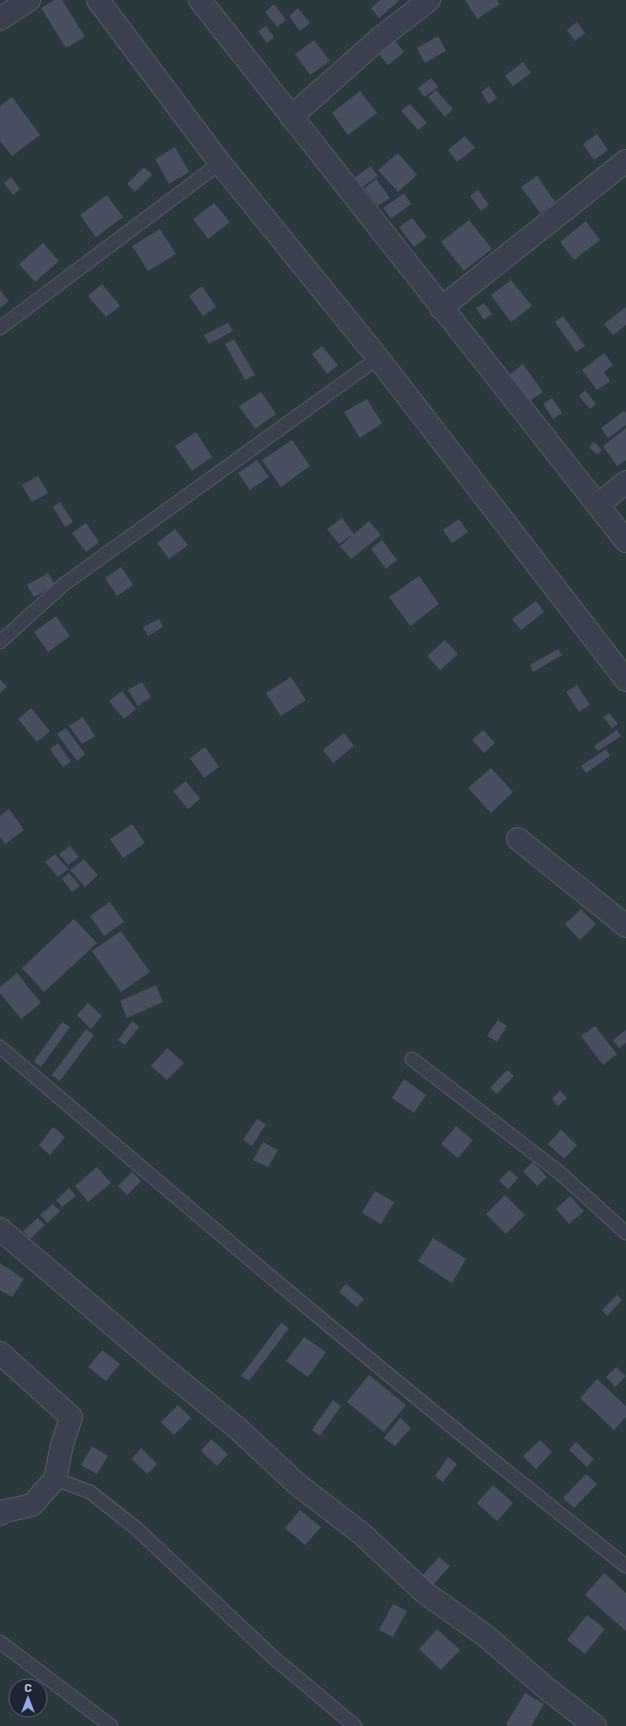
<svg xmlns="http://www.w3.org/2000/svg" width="626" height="1726" font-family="Rubik,sans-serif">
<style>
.green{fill:#29393e;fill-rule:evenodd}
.building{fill:#484f60}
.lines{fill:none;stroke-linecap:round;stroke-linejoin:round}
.lane-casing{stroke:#555b68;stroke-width:15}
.street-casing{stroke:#555b68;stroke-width:24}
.lane{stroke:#3a404d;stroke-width:13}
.street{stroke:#3a404d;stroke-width:22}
</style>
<rect width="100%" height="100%" fill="#272d3d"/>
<path class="green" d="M0,0H626V1726H0ZM16,1686H40V1710H16Z"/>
<path class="building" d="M54,0H62L85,37L66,48L41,8Z
M380,0H400L379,18L371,8Z
M465,0H497L500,4L477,19Z
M274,4L286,20L277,27L265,12Z
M298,8L310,23L300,31L289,16Z
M577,22L585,33L575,41L567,30Z
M266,26L274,37L267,43L258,31Z
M438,36L446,51L425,63L417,48Z
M314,40L330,61L310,75L295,54Z
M395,41L404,52L388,65L379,54Z
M523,62L531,73L513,86L505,76Z
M431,78L438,87L424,97L418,88Z
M489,86L497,98L489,104L481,92Z
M436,90L453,109L445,117L428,97Z
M360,91L377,113L348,135L332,113Z
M12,97L40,135L12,156L0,141V106Z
M410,104L427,123L418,130L401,111Z
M597,134L608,150L594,160L583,144Z
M465,136L475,148L457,162L448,150Z
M175,147L189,172L169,184L155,159Z
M398,153L417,175L398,192L378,170Z
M371,166L378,176L362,187L355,177Z
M144,167L152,175L135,192L127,184Z
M537,176L555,202L540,213L521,187Z
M11,177L20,189L13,195L4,183Z
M376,179L390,198L378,206L364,188Z
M478,190L489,205L481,211L470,196Z
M404,193L411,204L391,219L383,208Z
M107,195L123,217L96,237L80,215Z
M214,203L230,222L208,239L193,219Z
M412,218L427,237L414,247L399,227Z
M469,220L492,249L464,271L441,242Z
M586,221L600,240L574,260L560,242Z
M160,229L176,254L148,271L132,246Z
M43,243L59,261L35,282L19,264Z
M511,280L532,306L511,322L491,295Z
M102,284L120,306L106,317L88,296Z
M202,286L216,307L203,316L189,296Z
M0,290L9,301L0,308Z
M484,303L492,314L484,320L476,308Z
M626,307V325L613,335L604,324Z
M563,316L585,346L576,352L555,322Z
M228,323L233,331L209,344L204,335Z
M234,339L255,375L245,380L225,344Z
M322,346L338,365L327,374L312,354Z
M604,353L613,365L604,372L610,381L597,390L582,370Z
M523,364L543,392L530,401L510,374Z
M585,390L596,404L590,409L579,396Z
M261,392L276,414L255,429L239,406Z
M552,398L562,413L553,419L543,404Z
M367,399L382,423L360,438L344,412Z
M624,411L626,413V425L608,438L601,428Z
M626,428V460L617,466L603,446Z
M196,432L212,457L192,471L175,446Z
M292,440L310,466L281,487L262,460Z
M594,442L602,450L597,455L589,447Z
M257,460L269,477L250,490L238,473Z
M38,476L48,493L32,502L22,485Z
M60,502L73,522L65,527L53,507Z
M342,518L354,534L339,544L327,529Z
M459,519L468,532L452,543L443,530Z
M369,521L381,535L351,559L340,546Z
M86,523L99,542L86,552L72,533Z
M175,529L188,545L169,559L157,543Z
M382,540L397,560L386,569L371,549Z
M121,567L133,585L117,596L105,578Z
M48,573L55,585L34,597L27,585Z
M419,576L439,604L410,626L389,597Z
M536,601L544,612L521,630L512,619Z
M56,616L70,636L48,652L34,632Z
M159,619L163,627L148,636L143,627Z
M445,640L458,654L440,670L427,656Z
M558,649L562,655L533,672L530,665Z
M291,677L306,700L281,716L266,693Z
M0,679L7,687L0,693Z
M142,682L151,697L138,706L128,690Z
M577,685L590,705L579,712L566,692Z
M122,691L136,709L124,719L109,701Z
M31,708L50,731L37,742L18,719Z
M609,713L618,724L612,728L603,717Z
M83,717L95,736L82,744L69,726Z
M66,728L85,754L77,761L57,734Z
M483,730L495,743L484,753L472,740Z
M617,730L621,736L598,751L594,746Z
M344,733L354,746L333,763L323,750Z
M58,743L71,762L63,767L50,749Z
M205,747L219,767L204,778L190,758Z
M606,749L610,756L586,773L581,766Z
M491,768L513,792L491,813L468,788Z
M186,781L200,799L188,809L173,791Z
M9,809L24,830L5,844L0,837V816Z
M132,824L145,843L123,858L110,839Z
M70,846L79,857L68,865L59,854Z
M55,854L68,869L58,877L45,862Z
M84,859L98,875L85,887L70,870Z
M69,873L80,886L72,892L62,879Z
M110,902L124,922L104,936L90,916Z
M581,909L596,924L580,940L565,924Z
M74,919L97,943L44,992L22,968Z
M121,931L150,972L121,992L92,951Z
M17,973L41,1003L21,1019L0,993V987Z
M156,985L163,1002L127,1018L120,1001Z
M88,1003L102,1016L91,1029L77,1015Z
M498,1020L507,1026L497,1042L487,1036Z
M132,1021L139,1027L125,1045L118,1040Z
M62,1022L70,1027L41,1067L34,1061Z
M595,1026L617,1054L603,1065L581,1036Z
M86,1029L94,1035L60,1081L52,1075Z
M626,1030V1043L619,1048L613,1040Z
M167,1048L184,1063L167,1080L151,1066Z
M507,1070L514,1076L497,1094L490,1088Z
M404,1079L426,1095L414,1113L392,1098Z
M560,1091L567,1098L558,1106L552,1099Z
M257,1119L266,1124L252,1146L243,1140Z
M456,1126L473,1140L458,1158L441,1144Z
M53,1127L65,1137L50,1155L39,1145Z
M561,1130L577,1145L564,1159L548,1144Z
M263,1142L278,1150L268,1167L253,1160Z
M533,1162L547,1177L537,1186L523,1171Z
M97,1167L111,1183L88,1202L75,1186Z
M509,1170L518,1178L508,1189L499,1181Z
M132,1172L141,1181L127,1195L118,1186Z
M69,1188L76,1196L62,1207L56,1200Z
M375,1191L394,1202L381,1224L362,1213Z
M505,1195L525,1215L506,1234L486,1214Z
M570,1196L584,1211L569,1224L556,1209Z
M53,1204L60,1211L47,1223L40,1215Z
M38,1218L45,1225L30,1239L23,1231Z
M433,1238L466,1259L452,1283L418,1261Z
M0,1263L24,1279L12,1297L0,1290Z
M346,1284L364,1299L357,1307L339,1292Z
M617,1295L622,1300L607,1316L602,1310Z
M281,1323L289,1328L249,1381L241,1376Z
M304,1337L326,1352L308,1377L286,1361Z
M102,1350L120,1364L106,1381L88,1367Z
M616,1367L626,1376L615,1387L606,1377Z
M369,1375L406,1405L384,1432L347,1402Z
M597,1379L626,1406V1417L614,1430L580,1398Z
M333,1400L341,1406L320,1436L312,1430Z
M178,1405L191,1418L174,1435L161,1422Z
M400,1418L411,1428L395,1446L384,1438Z
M211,1439L228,1454L217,1466L201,1451Z
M540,1440L552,1452L536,1469L523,1456Z
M576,1442L594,1459L587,1467L569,1450Z
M92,1446L108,1456L97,1474L81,1465Z
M141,1448L157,1464L147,1474L132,1459Z
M448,1457L457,1464L443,1482L435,1476Z
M586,1474L597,1484L574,1508L563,1498Z
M493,1485L513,1503L497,1521L477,1503Z
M300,1510L321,1527L305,1545L285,1528Z
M439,1557L450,1566L431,1587L421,1577Z
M604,1573L626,1593V1631L585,1595Z
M393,1604L407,1611L393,1637L379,1630Z
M587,1615L605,1629L585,1654L567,1640Z
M437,1629L460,1650L441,1670L419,1649Z
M525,1693L544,1704L531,1726H508L506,1724Z"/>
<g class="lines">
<defs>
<path id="lane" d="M0,328L220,163
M0,642L63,585L378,358
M0,1047C206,1223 413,1399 626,1566
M412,1059L560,1173L626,1233
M55,1479L90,1492L137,1529L274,1658L355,1726
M0,1642L111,1726"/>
<path id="street" d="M98,0L220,163L378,358L626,680
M200,0L626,541
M0,19L29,0
M291,117L380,38L429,0
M441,308L626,161
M598,505L626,482
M518,839L626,926
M0,1229L161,1366L237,1428L297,1484L362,1534L424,1592L487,1637L546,1688L595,1726
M0,1353L71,1417L62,1445L55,1479L32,1505L5,1511L0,1514"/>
</defs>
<use href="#lane" class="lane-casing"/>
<use href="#street" class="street-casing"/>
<use href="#lane" class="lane"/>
<use href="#street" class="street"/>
</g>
<g transform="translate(28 1698)"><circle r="19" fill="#1f2532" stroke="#5c616e"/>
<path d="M0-3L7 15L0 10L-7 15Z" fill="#94acef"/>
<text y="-6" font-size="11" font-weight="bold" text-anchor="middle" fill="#b7bbc8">С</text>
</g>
</svg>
